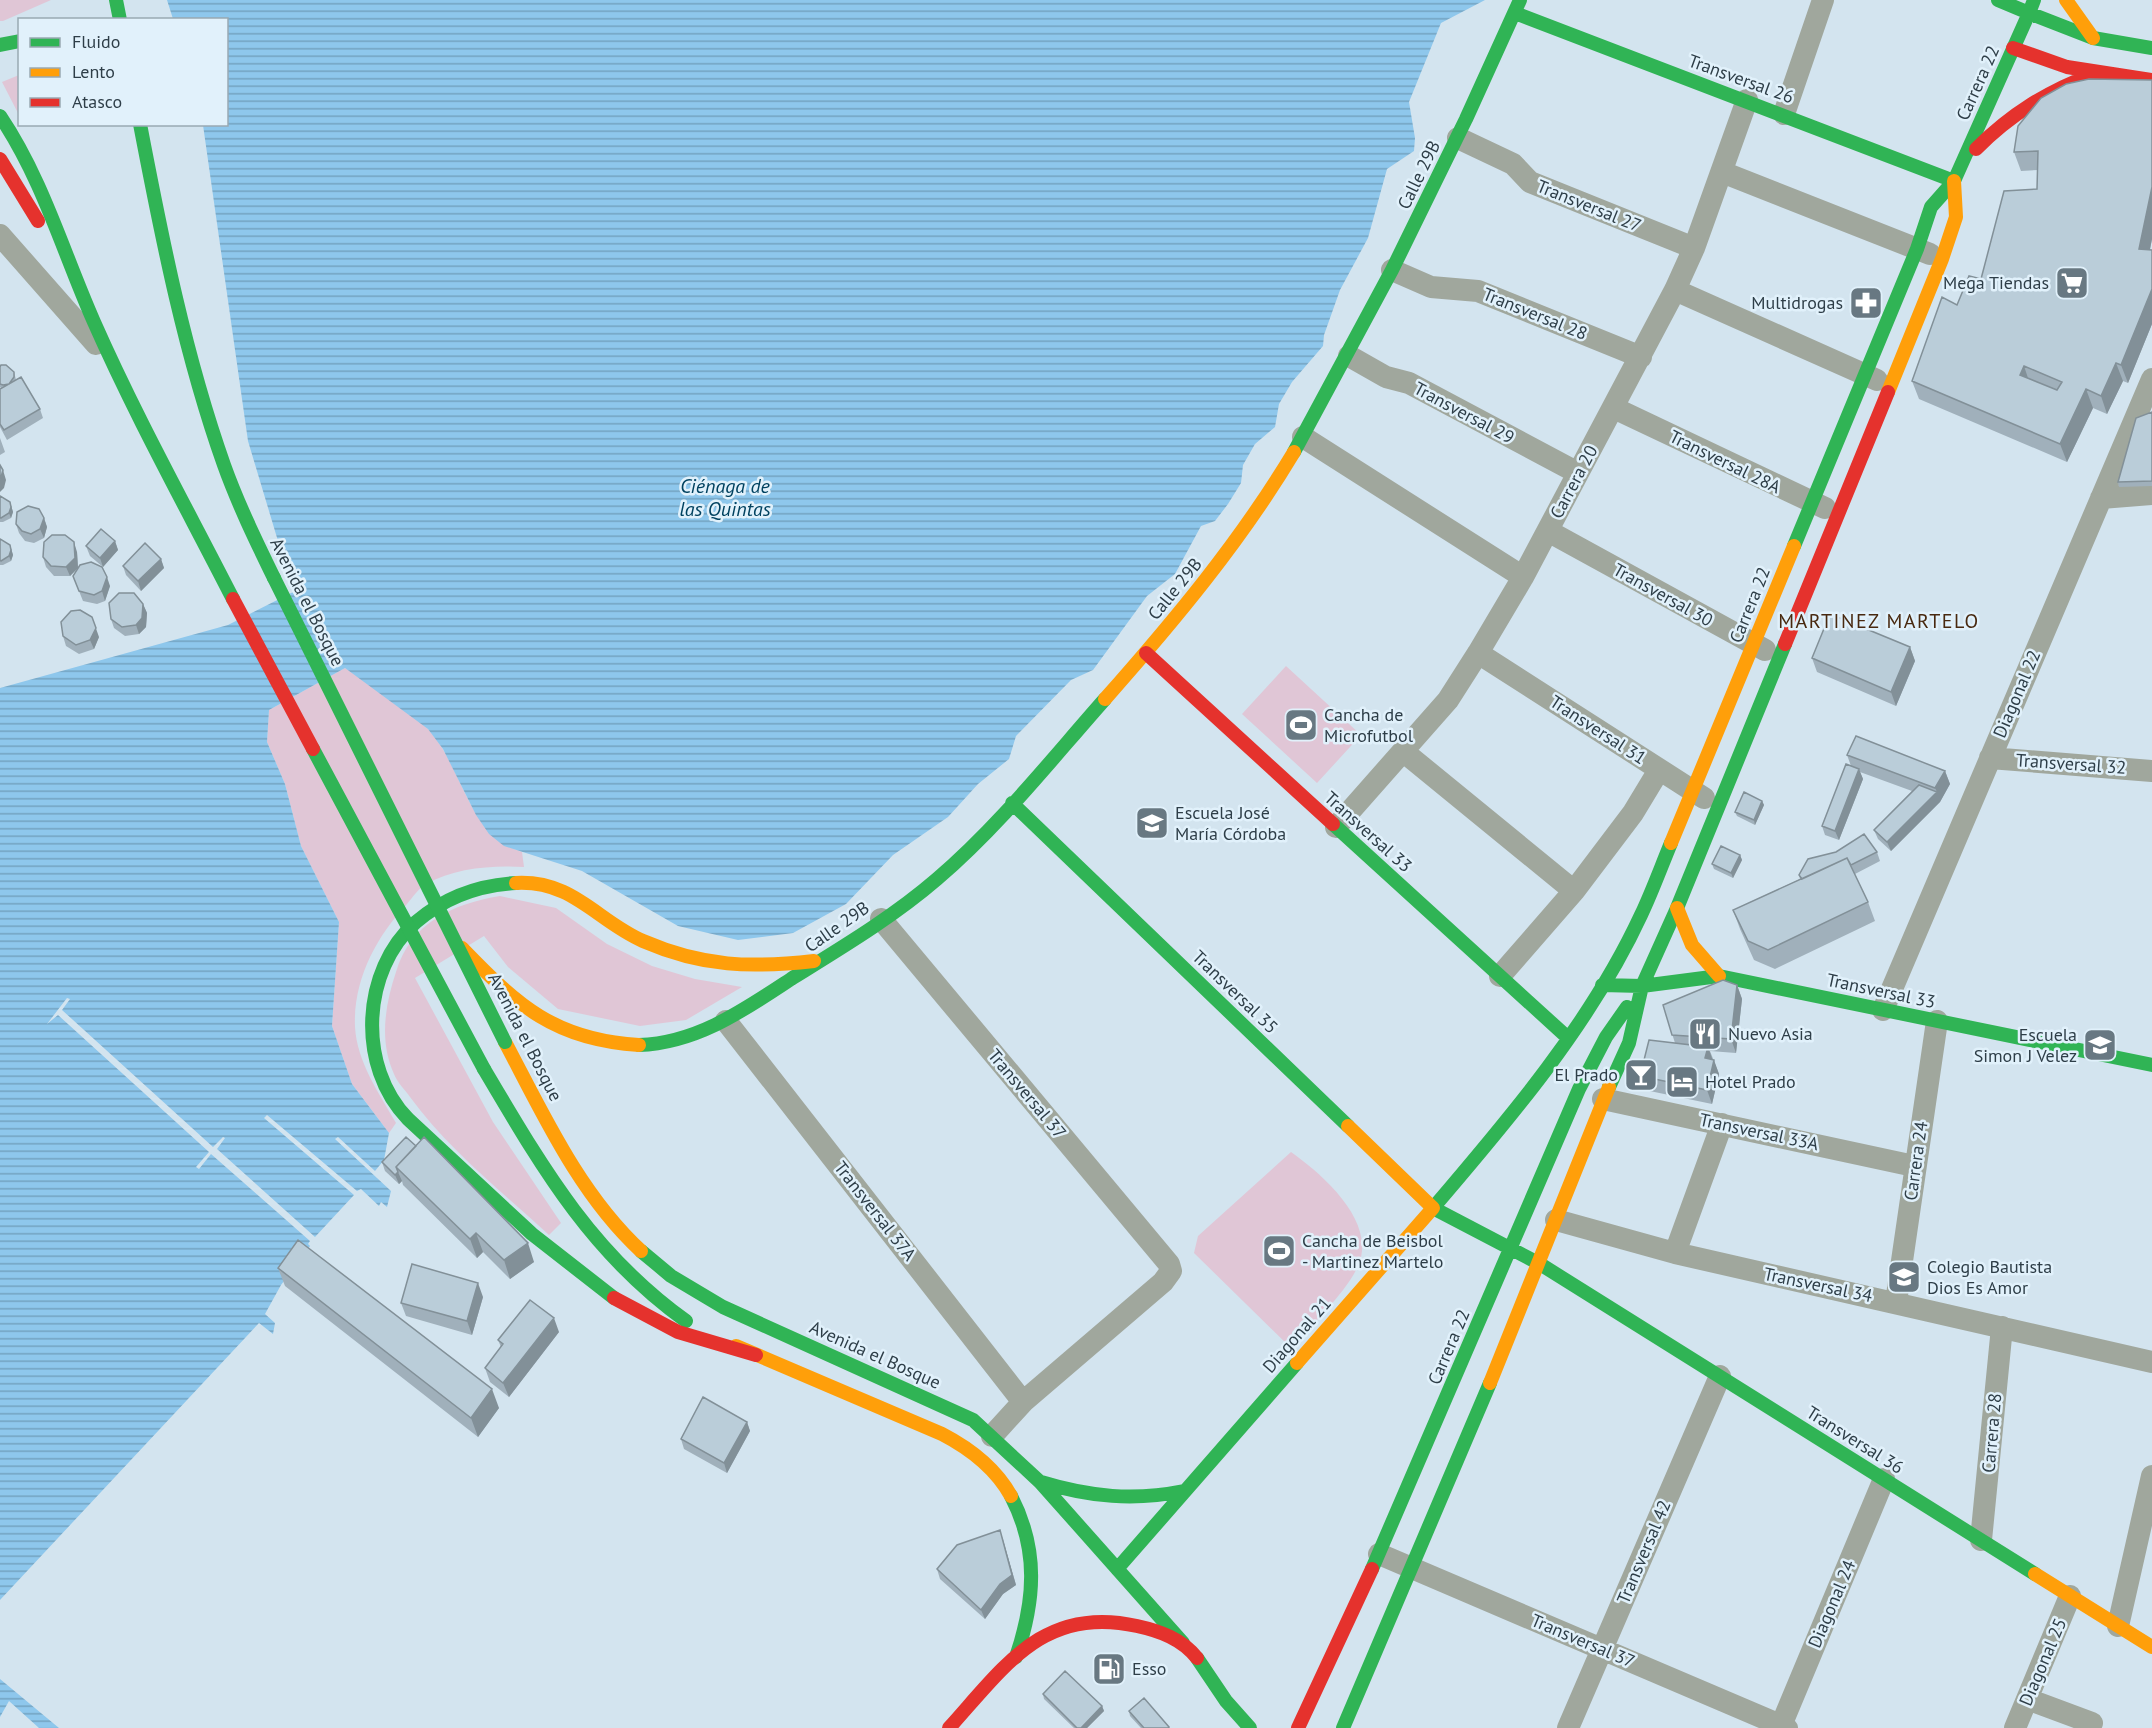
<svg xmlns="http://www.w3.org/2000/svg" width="2152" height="1728" font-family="'PT Sans',sans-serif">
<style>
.grass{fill:#e0c6d6}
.water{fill:url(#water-rules)}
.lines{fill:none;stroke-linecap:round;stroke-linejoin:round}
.street{stroke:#a0a79d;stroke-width:22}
.fast{stroke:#30b455;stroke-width:14}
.slow{stroke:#ff9f0a;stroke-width:14}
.jam{stroke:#e5322d;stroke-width:14}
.fast-bridge{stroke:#30b455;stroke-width:14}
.jam-bridge{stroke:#e5322d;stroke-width:14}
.wall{fill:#a0b0bb}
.shaded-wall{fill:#829098}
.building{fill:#bacdd9;stroke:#829098;stroke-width:1.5;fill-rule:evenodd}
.labels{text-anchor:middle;stroke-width:5;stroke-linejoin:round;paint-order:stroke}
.street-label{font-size:18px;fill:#2e3e48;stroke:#e1f1fb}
.poi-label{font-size:18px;fill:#2e3e48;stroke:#e1f1fb;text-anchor:start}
.water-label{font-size:20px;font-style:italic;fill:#004260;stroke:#e1f1fb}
.neighbourhood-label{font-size:20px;letter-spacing:1.5px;fill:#482910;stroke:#e1f1fb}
</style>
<defs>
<pattern id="water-rules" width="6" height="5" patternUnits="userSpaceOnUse" patternTransform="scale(1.5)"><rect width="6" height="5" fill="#8ec7ec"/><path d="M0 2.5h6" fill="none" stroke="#74a3c1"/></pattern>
</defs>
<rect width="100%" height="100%" fill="#d3e4ef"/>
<path class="grass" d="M0,0H51L3,21H0Z
M19,75V115L2,82Z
M1286,666L1361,735L1317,783L1242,714Z
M345,668C373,687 408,706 430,731C464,771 467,833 522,852L524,867C491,865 455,868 426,884C419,888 412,898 407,904C376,937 353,980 355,1027C357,1062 379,1093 396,1123L389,1133L352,1084L332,1026L339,922L301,846L285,784L267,742L269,710Z
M500,896L556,908L607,944L652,966L695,979L742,987L686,1020L640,1026L558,1009L508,967L484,936L415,978L493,1122L561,1223L549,1235C501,1191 448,1149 410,1097C405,1090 397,1082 394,1074C379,1041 385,1005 396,972C411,922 453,904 500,896Z
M1291,1152C1322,1174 1378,1222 1358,1266C1346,1293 1311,1325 1291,1348L1194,1253L1198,1236Z"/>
<path class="water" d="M167,0H1485L1441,23L1409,102L1415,138L1414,151L1387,169L1368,238L1340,290L1324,335L1323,346L1292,382L1279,404L1275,427L1255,444L1243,465L1241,483L1228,504L1215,521L1201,526L1175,574L1147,596L1093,670L1071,680L1016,736L1009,759L978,784L948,817L893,855L846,904L793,933L738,940L678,926L582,871L504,846L489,834L476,815L443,749L428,729L345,668L269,710L267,742L285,784L301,846L339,922L332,1026L352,1084L389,1133L384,1160L375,1171L338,1137L335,1139L391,1191L387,1207L381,1202L379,1206L361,1189L357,1191L267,1115L264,1118L354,1195L315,1237L217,1149L225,1138L223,1137L213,1147L62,1010L70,999L67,998L47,1024L58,1015L209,1152L196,1167L199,1169L211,1154L310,1241L308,1244L310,1246L281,1285L265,1314L275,1323L273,1334L259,1323L0,1600V688L228,625L303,587L278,541L248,441L203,125L226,124V20L173,19Z
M0,1679L59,1728H39L9,1701L0,1717Z"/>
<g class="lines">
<path class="street" d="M1784,114L1823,0
M1458,138L1513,164L1530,182L1694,248
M1722,172L1930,254
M0,235L96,344
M1392,270L1431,287L1478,291L1641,357
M1675,290L1877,380
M1349,356L1386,377L1409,383L1578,473
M1614,408L1825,508
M1303,437L1523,577
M2101,498L2152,494
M1548,531L1765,650
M1478,653L1704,798
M1404,752L1574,891L1633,813L1659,770
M1990,758L2152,771
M1336,827L1448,700L1478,653L1523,577L1675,290L1694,248L1747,100
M881,919L1169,1264L1171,1271L1163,1282L1023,1402L992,1436
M1500,976L1574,891
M1883,1010L2152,379
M726,1021L1023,1402
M1603,1099L1914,1166
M1556,1220L1675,1253L2152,1362
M1675,1253L1722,1124
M1896,1302L1937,1021
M1981,1540L2002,1327
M1379,1554L1787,1728
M2118,1626L2152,1476
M2027,1699L2092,1723
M1568,1728L1720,1376
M1780,1728L1884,1479
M2015,1728L2070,1596"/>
<path class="fast" d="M116,0L120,20
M1998,0L2029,13L2034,0
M1515,13L1954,181
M0,45L20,41
M0,116C43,180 63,252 94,322C136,417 186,507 233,599
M140,124C162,239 185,355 224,465C238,504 256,541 274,578
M1294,452L1392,270L1466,119L1520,0
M1794,546L1917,249L1931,207L1954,181L2029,13L2093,38L2152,48
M1012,803L1348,1126
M1333,824L1567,1037
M516,883C479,885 445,897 416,922C361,970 357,1067 408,1119L532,1234L614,1298
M1602,985L1642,986L1719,976L2152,1065
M639,1045C697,1043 744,1010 791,979C841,948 893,917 937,879C999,826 1051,760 1105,699
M484,1069C542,1167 591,1253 686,1321
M1609,1087L1629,1043L1642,986L1677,908L1785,644
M641,1251L671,1276L723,1307L973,1420L1040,1482L1183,1643
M1540,1264L2035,1574
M1540,1264L1433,1208C1510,1118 1591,1023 1641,915C1652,892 1661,867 1671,843
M1041,1482C1090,1497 1134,1501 1184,1491
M1011,1496C1039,1550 1035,1601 1016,1657
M1117,1569L1297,1363
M1372,1569L1579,1089L1606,1037L1627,1007
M1197,1658L1226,1701L1250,1728
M1343,1728L1490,1383"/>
<path class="slow" d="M2066,0L2093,38
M1888,392L1942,259L1956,217L1954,181
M1105,699C1174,621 1240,542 1294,452
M1671,843L1794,546
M516,883C573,880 597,921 643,941C703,967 751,968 814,961
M1677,908L1692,945L1719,976
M462,948C518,1006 555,1040 639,1045
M505,1042C543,1114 580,1195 641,1251
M736,1346L942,1434C969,1448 996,1469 1011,1496
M1297,1363L1433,1208L1348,1126
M1490,1383L1609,1087
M2035,1574L2152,1647"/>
<path class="jam" d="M2013,48L2067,67L2152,80
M1976,149C2011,114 2048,91 2094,74
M0,159L38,221
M1785,644L1888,392
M1146,653L1333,824
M614,1298L678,1332L756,1355
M949,1728C1005,1666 1044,1605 1137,1626C1160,1631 1182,1639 1197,1658
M1298,1728L1372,1569"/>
<path class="fast-bridge" d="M274,578L505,1042
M313,749L484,1069"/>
<path class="jam-bridge" d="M233,599L313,749"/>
</g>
<path class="wall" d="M2152,80V239L2150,250H2152V324L2128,383L2123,381L2107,414L2093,408L2067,462L1919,399L1912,381L1957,305L1981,279L2037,189L2038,170L2021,171L2014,152Z
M0,367L14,372L16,380L40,409L43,418L7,440L0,427V389L1,388L0,387Z
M2152,412V486L2119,487L2118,482Z
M0,438L5,452L0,455Z
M0,496L10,502L13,512L11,518L3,522H0Z
M44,518L47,527L44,538L34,543L25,541L19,533L16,524Z
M0,539L10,545L13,555L11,561L3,565H0Z
M115,541L118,550L103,567L90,556L86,546Z
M77,552L78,568L70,576H54L46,567L43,557Z
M161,559L164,568L141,591L126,575L123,566Z
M73,576L110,586L105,601L97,604L83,601Z
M143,604L147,613L146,627L139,634L125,636L114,628L111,619Z
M63,636L99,637L94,649L79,654L66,646Z
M1910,647L1915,661L1896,706L1817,672L1812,658Z
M1847,755L1945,771L1950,784L1940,802L1891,851L1878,839L1874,830L1912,791L1860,772L1863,779L1839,840L1825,835L1822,826L1851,766Z
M1762,801L1764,805L1755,825L1737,816L1735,812Z
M1877,852L1880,861L1855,874L1868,902L1875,921L1775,969L1754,960L1740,929L1733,910L1800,879L1799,875Z
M1740,855L1742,860L1733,878L1714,869L1712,864Z
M1737,985L1742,999L1736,1053L1710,1051L1719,1074L1712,1104L1645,1090L1640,1076L1675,1043L1663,1005Z
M406,1137L534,1262L510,1279L483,1252L477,1258L403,1185L402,1181L399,1184L385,1171L382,1162Z
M278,1268L499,1408L478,1437L285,1286Z
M483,1297L472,1335L406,1316L401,1303Z
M559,1332L509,1397L490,1382L485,1368L501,1347L498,1340Z
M747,1422L750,1431L727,1473L684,1449L681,1439Z
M1003,1539L1016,1585L1003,1594L985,1619L940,1579L937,1569Z
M1043,1694L1102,1706L1104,1711L1087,1728H1074L1044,1699Z
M1129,1711L1169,1727L1170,1728H1141L1130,1716Z"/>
<path class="shaded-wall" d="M2152,187V239L2146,268L2139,249Z
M2152,289V324L2128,383L2121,365Z
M2116,363L2123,381L2107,414L2101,396Z
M2024,366L2030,384L2020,375Z
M2086,389L2093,408L2067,462L2060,444Z
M3,470L6,480L4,488L0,492V480Z
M10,502L13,512L11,518L9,513Z
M44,518L47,527L44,538L40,529Z
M115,541L118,550L103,567L100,558Z
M74,542L77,552L78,568L70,576L66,567Z
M10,545L13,555L11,561L9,556Z
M161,559L164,568L141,591L138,581Z
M107,577L110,586L105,601L102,591Z
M143,604L147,613L146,627L139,634L136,625Z
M92,617L99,637L94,649L90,640Z
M1910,647L1915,661L1896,706L1891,692Z
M1859,769L1863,779L1839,840L1835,831Z
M1945,771L1950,784L1940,802L1891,851L1887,842L1937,792L1935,788Z
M1762,801L1764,805L1755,825L1754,820Z
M1740,855L1742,860L1733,878L1731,873Z
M1737,985L1742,999L1736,1053L1731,1039Z
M1708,1047L1713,1061L1705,1058Z
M1714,1060L1719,1074L1712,1104L1707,1090Z
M398,1172L402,1181L399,1184L395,1175Z
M476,1233L483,1252L477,1258L470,1239Z
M528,1243L534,1262L510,1279L504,1260Z
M478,1283L483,1297L472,1335L467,1321Z
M554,1318L559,1332L509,1397L503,1383Z
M492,1389L499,1408L478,1437L471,1418Z
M747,1422L750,1431L727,1473L724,1463Z
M1000,1530L1016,1585L1003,1594L985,1619L981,1610Z
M1102,1706L1104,1711L1087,1728H1081Z"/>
<path class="building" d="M2089,79L2152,80V187L2139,249L2152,250V289L2121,365L2116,363L2101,396L2086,389L2060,444L1912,381L1942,297L1957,305L1969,276L1981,279L2004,191L2037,189L2038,151L2014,152L2018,126L2041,98L2066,84ZM2024,366L2062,382L2057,390L2020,375Z
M1,365H6L14,372V377L9,384L3,385L0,384V367Z
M21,377L40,409L4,430L0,424V389Z
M2152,412V481L2118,482L2136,418Z
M0,465L3,470L0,480Z
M0,496L10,502L11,507L9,513L1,518H0Z
M28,506L39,509L44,518L40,529L31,534L22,531L16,524L17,512Z
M101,529L115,541L100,558L86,546Z
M52,535H65L74,542L75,558L66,567L51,566L43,557L44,542Z
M0,539L10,545L11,550L9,556L1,561L0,560Z
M145,543L161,559L138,581L123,566Z
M91,562L102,567L107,577L102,591L94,595L79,591L73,576L80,565Z
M119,593H134L143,604L142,618L136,625L122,627L111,619L109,603Z
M80,610L92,617L96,628L90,640L76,645L63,636L61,622L71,611Z
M1830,614L1910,647L1891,692L1812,658Z
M1856,736L1945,771L1935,788L1847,755Z
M1846,764L1859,769L1835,831L1822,826Z
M1919,785L1937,792L1887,842L1874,830Z
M1744,792L1762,801L1754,820L1735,812Z
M1864,834L1877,852L1851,865L1847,858L1802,879L1799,875L1808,859L1836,852Z
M1721,846L1740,855L1731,873L1712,864Z
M1847,858L1868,902L1768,950L1748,941L1733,910Z
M1723,980L1737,985L1731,1039L1672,1035L1663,1005Z
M1649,1040L1708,1047L1705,1058L1714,1060L1707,1090L1640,1076Z
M406,1137L416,1146L396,1167L398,1172L395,1175L382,1162Z
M424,1137L528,1243L504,1260L476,1233L470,1239L396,1167Z
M298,1240L492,1389L471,1418L278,1268Z
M412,1264L478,1283L467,1321L401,1303Z
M530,1300L554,1318L503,1383L485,1368L503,1344L498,1340Z
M703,1397L747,1422L724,1463L681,1439Z
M1000,1530L1012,1575L1000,1584L981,1610L937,1569L957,1545Z
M1065,1671L1102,1706L1081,1728H1077L1043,1694Z
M1144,1698L1169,1727L1168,1728H1144L1129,1711Z"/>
<defs>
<symbol id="supermarket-square" viewBox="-11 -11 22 22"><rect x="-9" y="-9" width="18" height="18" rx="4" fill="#687882" stroke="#e1f1fb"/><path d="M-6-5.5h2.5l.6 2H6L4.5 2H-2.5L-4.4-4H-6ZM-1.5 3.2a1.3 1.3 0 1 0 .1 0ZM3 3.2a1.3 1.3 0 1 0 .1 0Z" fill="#fff"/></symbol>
<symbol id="pharmacy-square" viewBox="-11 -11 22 22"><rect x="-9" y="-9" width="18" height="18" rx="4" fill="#687882" stroke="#e1f1fb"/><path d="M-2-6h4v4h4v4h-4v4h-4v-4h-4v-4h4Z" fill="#fff"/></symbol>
<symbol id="stadium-square" viewBox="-11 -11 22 22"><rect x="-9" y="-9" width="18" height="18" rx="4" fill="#687882" stroke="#e1f1fb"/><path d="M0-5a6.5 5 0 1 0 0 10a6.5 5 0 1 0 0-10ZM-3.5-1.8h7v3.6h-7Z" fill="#fff"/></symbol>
<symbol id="school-square" viewBox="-11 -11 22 22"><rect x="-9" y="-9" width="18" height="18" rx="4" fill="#687882" stroke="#e1f1fb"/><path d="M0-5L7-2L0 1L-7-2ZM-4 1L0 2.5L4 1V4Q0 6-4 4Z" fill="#fff"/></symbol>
<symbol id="restaurant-square" viewBox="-11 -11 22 22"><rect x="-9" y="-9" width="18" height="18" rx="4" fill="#687882" stroke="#e1f1fb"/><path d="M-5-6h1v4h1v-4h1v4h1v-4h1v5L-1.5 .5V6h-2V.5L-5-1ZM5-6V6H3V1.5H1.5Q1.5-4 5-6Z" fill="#fff"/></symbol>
<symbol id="bar-square" viewBox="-11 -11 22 22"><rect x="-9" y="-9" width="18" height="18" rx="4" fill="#687882" stroke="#e1f1fb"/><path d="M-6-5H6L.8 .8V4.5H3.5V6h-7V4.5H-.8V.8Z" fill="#fff"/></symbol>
<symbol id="hotel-square" viewBox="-11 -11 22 22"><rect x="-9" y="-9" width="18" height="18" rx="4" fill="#687882" stroke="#e1f1fb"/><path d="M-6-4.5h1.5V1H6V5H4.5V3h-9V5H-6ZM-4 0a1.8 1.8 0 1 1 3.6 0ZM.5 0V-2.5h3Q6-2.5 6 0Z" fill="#fff"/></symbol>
<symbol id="fuel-square" viewBox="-11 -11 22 22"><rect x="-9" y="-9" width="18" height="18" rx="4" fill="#687882" stroke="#e1f1fb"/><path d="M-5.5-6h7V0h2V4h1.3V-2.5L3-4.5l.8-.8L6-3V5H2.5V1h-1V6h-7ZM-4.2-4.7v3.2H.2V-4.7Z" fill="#fff"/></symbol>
</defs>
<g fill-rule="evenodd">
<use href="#supermarket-square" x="2053" y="264" width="38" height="38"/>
<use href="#pharmacy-square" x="1847" y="284" width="38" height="38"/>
<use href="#stadium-square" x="1282" y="706" width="38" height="38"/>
<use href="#school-square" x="1133" y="804" width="38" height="38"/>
<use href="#restaurant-square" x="1686" y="1015" width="38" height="38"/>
<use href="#school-square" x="2081" y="1026" width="38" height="38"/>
<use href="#bar-square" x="1622" y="1056" width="38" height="38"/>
<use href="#hotel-square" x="1663" y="1063" width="38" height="38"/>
<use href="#stadium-square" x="1260" y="1232" width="38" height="38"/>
<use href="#school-square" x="1885" y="1258" width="38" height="38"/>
<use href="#fuel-square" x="1090" y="1650" width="38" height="38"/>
</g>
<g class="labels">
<g class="street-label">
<text transform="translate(1741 79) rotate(20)" y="6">Transversal 26</text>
<text transform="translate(1978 83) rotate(-66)" y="6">Carrera 22</text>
<text transform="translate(1419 175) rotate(-64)" y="6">Calle 29B</text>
<text transform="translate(1589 206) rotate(22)" y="6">Transversal 27</text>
<text transform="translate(1535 314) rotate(22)" y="6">Transversal 28</text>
<text transform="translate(1464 413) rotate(28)" y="6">Transversal 29</text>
<text transform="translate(1725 462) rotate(26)" y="6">Transversal 28A</text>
<text transform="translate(1574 482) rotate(-62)" y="6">Carrera 20</text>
<text transform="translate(1175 589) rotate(-51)" y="6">Calle 29B</text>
<text transform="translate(1663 595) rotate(29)" y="6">Transversal 30</text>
<text transform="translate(307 602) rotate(63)" y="6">Avenida el Bosque</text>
<text transform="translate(1750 605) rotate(-68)" y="6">Carrera 22</text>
<text transform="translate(2017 694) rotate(-67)" y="6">Diagonal 22</text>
<text transform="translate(1598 730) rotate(33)" y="6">Transversal 31</text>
<text transform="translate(2071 764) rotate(4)" y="6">Transversal 32</text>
<text transform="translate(1368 832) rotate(42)" y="6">Transversal 33</text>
<text transform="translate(837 927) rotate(-35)" y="6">Calle 29B</text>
<text transform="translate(1881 991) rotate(12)" y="6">Transversal 33</text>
<text transform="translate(1235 992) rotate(44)" y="6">Transversal 35</text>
<text transform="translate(525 1037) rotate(63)" y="6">Avenida el Bosque</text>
<text transform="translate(1027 1094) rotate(50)" y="6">Transversal 37</text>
<text transform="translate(1759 1132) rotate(12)" y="6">Transversal 33A</text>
<text transform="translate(1916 1161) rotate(-82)" y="6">Carrera 24</text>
<text transform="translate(875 1211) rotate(52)" y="6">Transversal 37A</text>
<text transform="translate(1818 1285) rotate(12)" y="6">Transversal 34</text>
<text transform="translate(1297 1335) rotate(-49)" y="6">Diagonal 21</text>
<text transform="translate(1449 1347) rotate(-67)" y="6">Carrera 22</text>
<text transform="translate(875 1355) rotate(24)" y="6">Avenida el Bosque</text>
<text transform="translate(1992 1433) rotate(-85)" y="6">Carrera 28</text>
<text transform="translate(1855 1440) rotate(32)" y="6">Transversal 36</text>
<text transform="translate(1644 1552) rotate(-67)" y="6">Transversal 42</text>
<text transform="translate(1832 1604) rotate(-67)" y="6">Diagonal 24</text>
<text transform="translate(1583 1641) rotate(23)" y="6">Transversal 37</text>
<text transform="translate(2043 1662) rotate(-67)" y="6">Diagonal 25</text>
</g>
<g class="poi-label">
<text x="2049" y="289" text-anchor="end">Mega Tiendas</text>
<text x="1843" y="309" text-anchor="end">Multidrogas</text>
<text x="1324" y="721">Cancha de<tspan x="1324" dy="21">Microfutbol</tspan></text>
<text x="1175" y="819">Escuela José<tspan x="1175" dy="21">María Córdoba</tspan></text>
<text x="1728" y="1040">Nuevo Asia</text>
<text x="2077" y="1041" text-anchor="end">Escuela<tspan x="2077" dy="21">Simon J Velez</tspan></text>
<text x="1618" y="1081" text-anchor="end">El Prado</text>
<text x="1705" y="1088">Hotel Prado</text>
<text x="1302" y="1247">Cancha de Beisbol<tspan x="1302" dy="21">- Martinez Martelo</tspan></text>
<text x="1927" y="1273">Colegio Bautista<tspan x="1927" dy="21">Dios Es Amor</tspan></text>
<text x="1132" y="1675">Esso</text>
</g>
<g class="water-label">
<text x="725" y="493">Ciénaga de<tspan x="725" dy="23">las Quintas</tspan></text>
</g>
<g class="neighbourhood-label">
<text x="1879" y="628">MARTINEZ MARTELO</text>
</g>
</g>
<rect x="18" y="18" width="210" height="108" fill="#e1f1fb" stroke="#99a9b3" stroke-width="1.5"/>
<rect x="30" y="38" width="30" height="9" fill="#30b455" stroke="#99a9b3" stroke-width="1.5"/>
<text x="72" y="48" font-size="18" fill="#2e3e48">Fluido</text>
<rect x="30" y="68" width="30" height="9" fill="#ff9f0a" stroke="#99a9b3" stroke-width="1.5"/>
<text x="72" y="78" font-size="18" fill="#2e3e48">Lento</text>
<rect x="30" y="98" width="30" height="9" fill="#e5322d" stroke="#99a9b3" stroke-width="1.5"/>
<text x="72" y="108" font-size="18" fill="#2e3e48">Atasco</text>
</svg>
